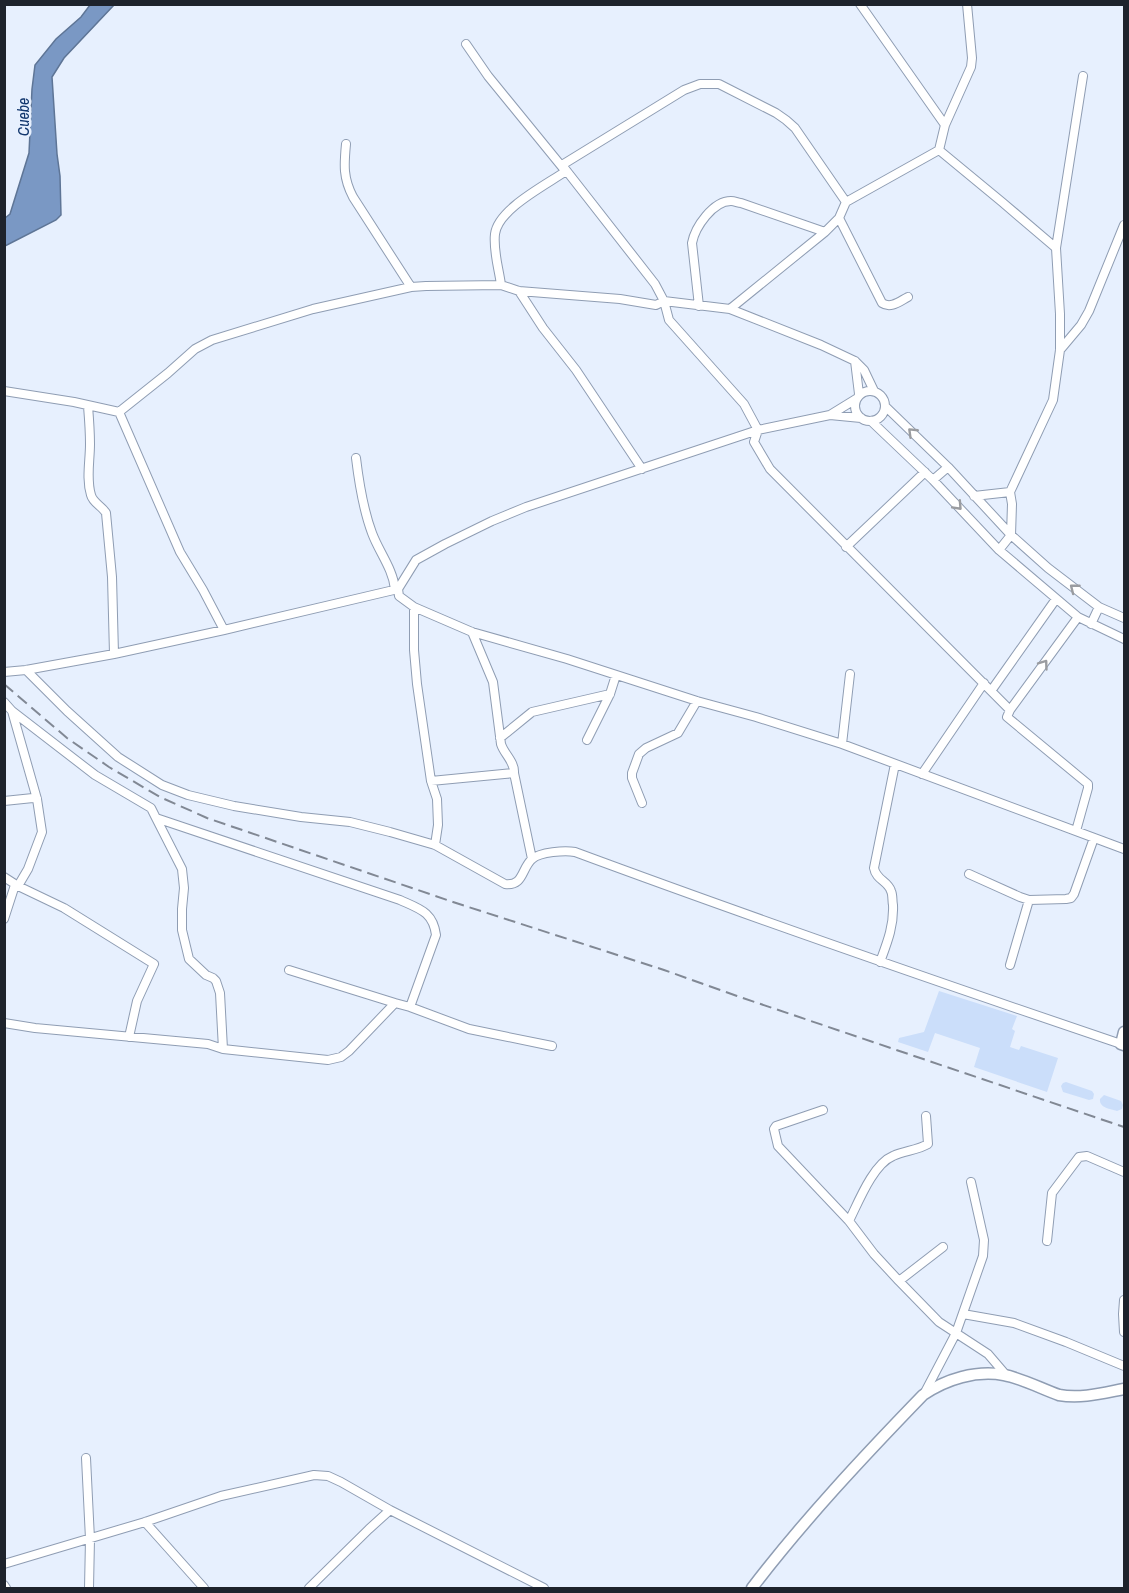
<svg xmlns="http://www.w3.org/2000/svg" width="1129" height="1593" font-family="'Archivo Narrow',sans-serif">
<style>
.green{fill:#cbdefa}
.water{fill:#7a98c4;stroke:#5e7596;stroke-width:1.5}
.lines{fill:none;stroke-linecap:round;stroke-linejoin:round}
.minor-casing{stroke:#8f9db3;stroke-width:10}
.tertiary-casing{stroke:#8f9db3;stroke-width:13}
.secondary-casing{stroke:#8f9db3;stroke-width:13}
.minor{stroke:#fff;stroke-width:8}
.tertiary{stroke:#fff;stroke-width:10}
.secondary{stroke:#fff;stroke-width:10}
.rail{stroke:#818894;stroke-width:2;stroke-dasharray:12 6;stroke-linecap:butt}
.oneway{stroke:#9a9ca0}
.labels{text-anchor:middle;stroke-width:5;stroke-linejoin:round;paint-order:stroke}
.water-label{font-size:16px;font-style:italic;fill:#12376e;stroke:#e7f0fe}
</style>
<rect width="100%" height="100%" fill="#e7f0fe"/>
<path class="green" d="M939,991L1017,1016L1012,1029L1015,1031L1010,1047L1019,1050L1021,1046L1058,1058L1047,1092L974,1067L980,1048L935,1033L928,1052L898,1042L899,1038L924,1032Z
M1066,1082L1092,1091L1094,1094L1093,1099L1089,1100L1063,1092L1061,1086L1063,1083Z
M1104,1095L1121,1101L1123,1105L1122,1109L1117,1111C1110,1109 1099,1108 1100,1099Z"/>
<path class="water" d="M90,5H114L64,58L52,77L57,154L60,176L61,215L56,220L5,246V218L10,214L29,153L32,89L35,65L56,39L81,17Z"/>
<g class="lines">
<defs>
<path id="minor" d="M860,4L945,125
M466,44L488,76L563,168
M346,144C344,165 343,178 353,197L411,287
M939,150L1002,202L1056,248L1060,314V350L1053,400L1010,492L1012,504L1011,535L999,550
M846,202L795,128L786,120L776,113L719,84H700L684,90L562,165L655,284L664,301L669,320L744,404L758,430L754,442L770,469L1010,710
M839,218L882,303C891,309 900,301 908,297
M1056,248L1083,76
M501,285C499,269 493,251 495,234C498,209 546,185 566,171L565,169
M519,291L543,328L576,370L642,469
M699,306L692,243C695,227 713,201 731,201C735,201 738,203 741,203L825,232
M730,309L825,232L839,218L846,202L939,150L945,125L971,67L972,58L967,4
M1060,350L1081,325L1089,311L1124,225
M855,361L859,394
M855 406a15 15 0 1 1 30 0a15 15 0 1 1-30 0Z
M4,391L74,402L119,412L180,552L203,590L224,630
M88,406C89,418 90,431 90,444C90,461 86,479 91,495C93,503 102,506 106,513L112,577L114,654
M886,407L948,467L1011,535L1048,568L1099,607L1124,618
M119,412L168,373L195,349L212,340L313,309L411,287L426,286L501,285L519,291L620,299L656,305L664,301L730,309L821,345L855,361L864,370L874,391
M830,415L856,399
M871,421L933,480L999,550L1078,617L1124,639
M356,458C359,483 363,509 372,533C379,552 393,569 395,589
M933,480L948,467
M974,496L1010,492
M846,547L925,472
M398,589L399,596L414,607L472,632L567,659L697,701L756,717L842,744L1124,849
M414,607V650L417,684L431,781L437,799L438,825L435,845
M1091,624L1099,607
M472,632L493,682L501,744C504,754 515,762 514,773L532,859
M26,670L67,711L118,757L162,785L188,795L234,806L301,817L350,822L390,832L435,845L505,884C524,886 521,869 532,859C540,852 565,850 575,852C756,919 938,982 1121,1044
M4,672L26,670L114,654L224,630L398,589L416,560L445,544L492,521L526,507L758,430L830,415L861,418
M991,691L1056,599
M4,702L12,711L95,775L151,808L156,818L400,900C420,909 433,912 436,935L410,1007
M500,738L532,712L610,694
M587,740L610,694L616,675
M842,744L850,674
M922,774L984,683
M431,781L514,773
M4,801L33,798L37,799
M642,803L632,778V773L639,754L646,748L678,733L697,701
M156,818L182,869L184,888L182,909V930L189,959L206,975L213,978L216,981L220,993L223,1049
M1076,831L1088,788V784L1007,717L1010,710L1078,617
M969,874L1020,897L1029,900L1066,899L1071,898L1074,894L1094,838
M4,877L18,886L64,908L154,964L137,1001L129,1037
M4,919L15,885L18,886L28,869L42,832L37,799L12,711
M880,962C887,943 894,926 893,905C892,901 893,895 891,891C888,881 876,880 874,868L895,764
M1010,965L1029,900
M289,970L395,1003
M4,1023L35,1028L208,1044L223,1049L328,1060L341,1057L349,1051L395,1003L410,1007L469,1029L552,1046
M823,1110L776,1126L774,1129L778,1146L849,1221L874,1254L899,1281L939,1322L988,1354L1006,1375
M849,1221C858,1203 873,1164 893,1156C904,1151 918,1150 928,1144L926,1116
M1047,1241L1052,1193L1079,1157L1087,1156L1124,1172
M899,1281L943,1247
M1124,1300L1123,1314L1124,1332
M963,1314L1014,1323L1066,1342L1124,1366
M924,1394L956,1333L983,1256L984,1240L971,1182
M86,1458L90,1539L89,1588
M145,1522L204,1588
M4,1564L145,1522L221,1496L314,1475L328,1476L341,1482L390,1510L544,1588
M4,1585L6,1588
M309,1588L369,1529L390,1510"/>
<path id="tertiary" d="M752,1588C804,1520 863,1457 923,1395C946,1379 976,1370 1004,1375C1021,1378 1042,1389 1059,1395C1081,1399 1103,1393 1124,1389"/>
<path id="secondary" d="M1124,1032L1121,1044L1124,1045"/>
</defs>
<use href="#minor" class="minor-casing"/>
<use href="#tertiary" class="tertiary-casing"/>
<use href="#secondary" class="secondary-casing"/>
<use href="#minor" class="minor"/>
<use href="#tertiary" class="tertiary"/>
<use href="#secondary" class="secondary"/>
<path class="rail" d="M4,684L67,738L109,767L160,797L207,818L453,902L664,970L737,996L1124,1127"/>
</g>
<defs><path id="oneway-chevron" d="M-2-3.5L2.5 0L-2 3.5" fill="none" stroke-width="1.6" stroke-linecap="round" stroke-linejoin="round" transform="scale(1.5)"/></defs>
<g class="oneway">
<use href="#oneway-chevron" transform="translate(912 432) rotate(-136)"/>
<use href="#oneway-chevron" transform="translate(958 506) rotate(47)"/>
<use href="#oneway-chevron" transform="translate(1074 588) rotate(-142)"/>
<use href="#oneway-chevron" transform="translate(1044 664) rotate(-54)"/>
</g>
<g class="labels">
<g class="water-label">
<text transform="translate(23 117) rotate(-90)" y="6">Cuebe</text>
</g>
</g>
<rect width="1129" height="1593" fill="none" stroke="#1e232c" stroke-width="12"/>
</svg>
